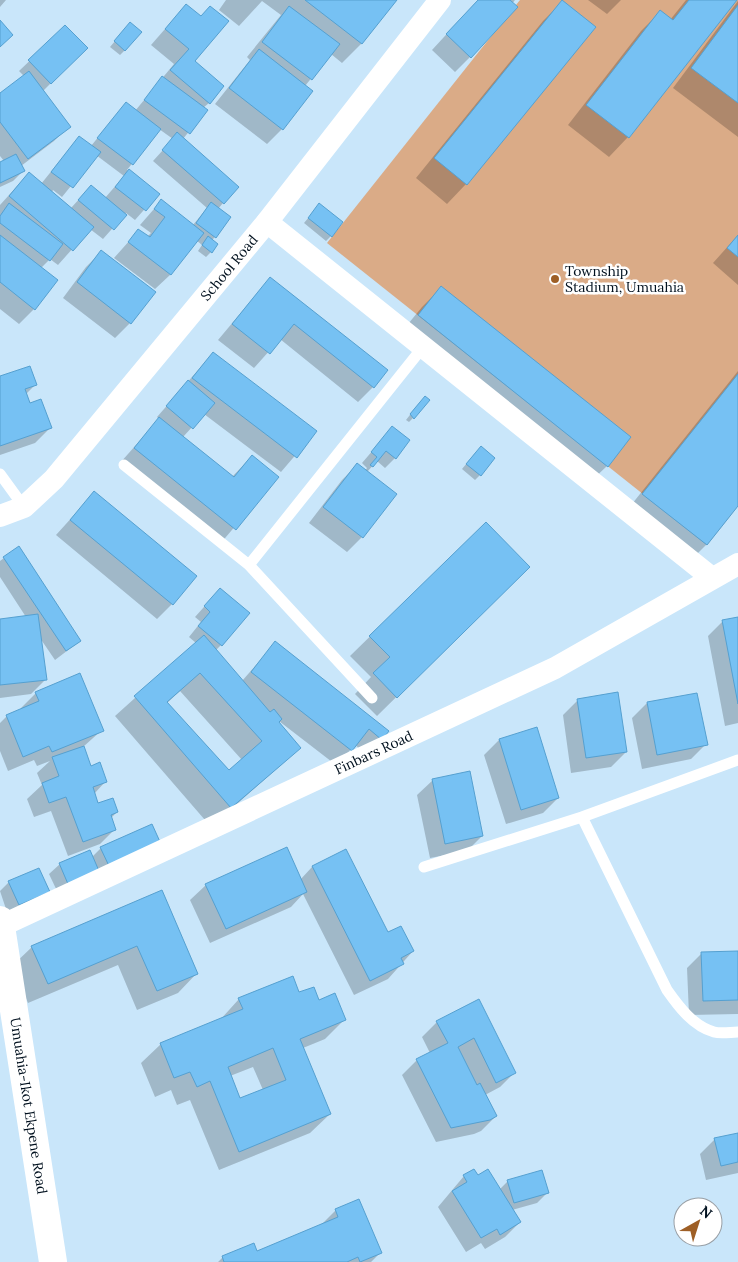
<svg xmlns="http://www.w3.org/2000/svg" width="738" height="1262" font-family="Lora,serif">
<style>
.green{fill:#daab87}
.shadow{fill:#0003;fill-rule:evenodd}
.building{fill:#76c1f3;stroke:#55a0d0;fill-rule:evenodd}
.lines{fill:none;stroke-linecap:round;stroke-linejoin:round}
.service{stroke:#fff;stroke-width:11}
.minor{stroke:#fff;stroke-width:22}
.secondary{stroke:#fff;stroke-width:28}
.poi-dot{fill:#9e5f26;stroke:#fff;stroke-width:2}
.labels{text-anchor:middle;stroke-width:5;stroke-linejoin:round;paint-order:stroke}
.street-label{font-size:14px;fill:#00101e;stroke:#fff}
.poi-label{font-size:14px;fill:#00101e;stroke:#fff;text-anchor:start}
</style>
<rect width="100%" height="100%" fill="#c9e6fa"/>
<path class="green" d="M520,0H738V506L707,545L327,243Z"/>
<path class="shadow" d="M0,0H6L0,7Z
M226,0H395L361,44L342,63L331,54L305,86L282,129L267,144L215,104L250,60L247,57L281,15L262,1L239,26L219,10Z
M478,0H515L470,57L455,72L432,50Z
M588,0H621L607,14Z
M686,0H735L628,137L609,157L568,125L641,31L660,12L670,20Z
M738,1V137L673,88Z
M562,2L466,184L447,204L416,178L543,21Z
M186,5L193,62L209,103L203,108L206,110L183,139L223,203L218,209L215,237L211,241V252L206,257L198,251L202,245L196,240L170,275L155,289L114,258L139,230L147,237L151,233L140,225L161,201L193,225L207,208L153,161L173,139L159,129L127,170L158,194L135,220L126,213L103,239L90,229L58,265L50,259L41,268L34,309L19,324L0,309V205L29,173L41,184L79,137L91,146L126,103L135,111L174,64L151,45ZM96,155L124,176L105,198L91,186L71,208L52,192L53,190L62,197Z
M65,27L86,48L43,91L69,126L54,141L21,166L23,171L13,181L0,187V163L4,161L0,156V94L24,76L19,71Z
M126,28L125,50L120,55L110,47Z
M319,205L331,236L326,241L304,223Z
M738,235V285L713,263Z
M101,252L130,323L115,338L63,298L86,267Z
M270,278L373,387L358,402L280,339L254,368L218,340Z
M441,288L607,466L587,485L399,335L422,307Z
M213,353L316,431L281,472L204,414L183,437L232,477L252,456L277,477L220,544L120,463L159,419L157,417Z
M738,371V504L706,545L687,564L624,514Z
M0,378L35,385L26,394L30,404L50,428L35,443L0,455Z
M420,402L413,418L409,422L406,420Z
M392,428L395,458L385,468L377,461L367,472L362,537L347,552L309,523L342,480L357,465L365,471L367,468L362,463Z
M476,452L480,475L475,480L462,469Z
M94,493L172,604L157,619L56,535Z
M486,523L509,586L377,716L355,694L371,677L350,656Z
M4,558L80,641L55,660L40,638L46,679L31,694L0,698V620L26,617L0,577V561Z
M220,589L221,645L216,650L242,681L275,643L388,731L366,754L355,745L336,765L275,718L300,748L211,827L115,716L196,643L189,637L201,622L195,617ZM180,691L242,760L229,772L167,703Z
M738,618V723L725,726L708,636L723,621Z
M36,693L102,730L83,747L90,767L105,782L94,794L98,804L117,812L111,818L115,829L100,844L68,856L51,811L34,817L27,799L42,785L37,773L50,761L37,766L34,760L8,771L0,751V723L7,716L22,710L21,708Z
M696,694L706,744L691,759L642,769L632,718L647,703Z
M578,700L626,752L611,767L571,773L563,715Z
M536,729L558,798L543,813L506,824L484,755L499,740Z
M433,780L482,836L467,851L430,858L417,795Z
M160,844L58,893L49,874L60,864L92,857L101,848Z
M286,848L300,880L312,867L346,851L388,934L413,951L388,979L354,995L303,894L291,907L210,943L190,900L206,885Z
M9,882L48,892L8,915L0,891Z
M162,892L197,973L178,993L137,1010L118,965L28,1003L12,966L32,947Z
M738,952V1014L689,1015L687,968L702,953Z
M299,994L318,1001L344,1020L325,1039L303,1048L330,1114L310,1133L219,1170L190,1100L177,1105L171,1090L155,1097L141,1063L161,1044L220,1020L239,999ZM253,1067L263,1090L240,1100L230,1076Z
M478,1001L515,1072L500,1087L485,1095L496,1116L481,1131L474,1134L436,1142L402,1075L417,1060L430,1053L422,1037L437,1022Z
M738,1134V1173L706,1180L700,1154L715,1139Z
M464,1176L477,1177L499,1190L508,1181L547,1193L537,1203L512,1210L520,1222L505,1237L485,1249L481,1243L466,1252L438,1207Z
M336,1210L381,1252L371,1262H218L223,1257L257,1253L320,1226Z"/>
<path class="building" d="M305,0H397L362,44Z
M478,0H510L518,7L471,58L446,34Z
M562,0L596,27L467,185L434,158Z
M689,0H737L629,138L586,105L660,10L673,20Z
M186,4L201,16L210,6L229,21L195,61L224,86L210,104L170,70L189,49L165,29Z
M738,5V103L691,68Z
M289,6L340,44L312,80L262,42Z
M0,20L13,35L0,47Z
M130,22L142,32L125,51L114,41Z
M65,25L88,48L51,84L28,60Z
M259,49L313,91L283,130L229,88Z
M29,71L71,127L28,159L0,122V93Z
M162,76L208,110L190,134L144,100Z
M126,102L161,129L133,165L97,138Z
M177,132L239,187L224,204L162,150Z
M79,136L101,152L73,188L51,172Z
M16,154L25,171L0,183V162Z
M129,169L160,194L146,211L115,187Z
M29,172L94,227L73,251L9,196Z
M91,185L127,215L114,230L78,200Z
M161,199L204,233L171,275L128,242L138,229L150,237L165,217L154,209Z
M211,202L231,217L216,238L196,223Z
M9,203L63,244L50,261L0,223V216Z
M319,203L343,222L332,237L308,218Z
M0,235L58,280L35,310L0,282Z
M738,235V257L727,248Z
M208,236L218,244L212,253L202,245Z
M101,250L156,292L131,324L77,282Z
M270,277L388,370L374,388L294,324L270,354L232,324Z
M441,286L631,437L608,467L418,315Z
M213,352L317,431L297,458L192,378Z
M30,366L37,385L25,389L30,403L41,399L52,428L0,446V376Z
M738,374V506L707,545L642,494Z
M188,380L215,403L193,429L166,406Z
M425,396L430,400L414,419L410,414Z
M159,417L234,477L252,455L279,477L236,530L134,448Z
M392,426L410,440L396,459L386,451L373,467L370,465L377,457L371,452Z
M481,446L495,458L481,476L466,464Z
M357,463L397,494L363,538L323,507Z
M94,491L197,576L173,605L70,520Z
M486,522L530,567L397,698L373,673L390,657L369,636Z
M19,546L81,641L66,651L3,557Z
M220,588L250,613L222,646L198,626L210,612L204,606Z
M38,614L47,680L0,685V619Z
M738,617V704L722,620Z
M204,635L270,712L274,709L282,719L279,722L301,748L231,808L134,696ZM200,673L262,741L229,770L167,702Z
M275,641L389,731L382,740L369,729L352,751L251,672Z
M80,673L104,731L52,752L49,746L23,757L6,715L39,701L35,692Z
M618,692L627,752L586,758L577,699Z
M697,693L708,745L657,755L647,702Z
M537,727L559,798L521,810L499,739Z
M84,746L91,766L100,762L107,782L93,787L98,803L113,798L118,812L111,815L116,830L83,842L66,797L49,803L42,783L59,776L52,757Z
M470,771L483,836L445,844L432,779Z
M152,824L161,844L109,866L100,847Z
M287,847L307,892L226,929L205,884Z
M346,849L388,932L401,926L414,951L401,958L404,964L370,981L312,866Z
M90,850L99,871L68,884L59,863Z
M39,868L50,892L19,905L8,881Z
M162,890L198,974L157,991L137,946L48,984L31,946Z
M738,951V1000L703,1001L701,952Z
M293,976L299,992L314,987L319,1000L335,993L346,1020L300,1039L331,1114L239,1152L210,1081L197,1087L190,1072L174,1078L160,1043L243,1009L238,998ZM273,1048L286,1080L240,1098L228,1067Z
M479,999L516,1073L496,1083L474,1038L458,1047L477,1085L480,1083L497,1116L490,1120L451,1128L416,1059L448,1043L436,1021Z
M738,1133V1162L721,1166L714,1138Z
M474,1169L478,1175L488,1169L521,1222L500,1235L497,1229L481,1238L452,1191L467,1182L463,1175Z
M542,1170L549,1193L514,1203L507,1180Z
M359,1199L382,1253L360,1262L358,1257L347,1262H224L222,1256L254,1243L257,1251L338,1217L335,1209Z"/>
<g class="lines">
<path class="service" d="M124,465L249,565L372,698
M0,474L24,507
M249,565L423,347
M582,817L667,990C679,1007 693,1026 714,1032C721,1034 731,1032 738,1032
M424,867L582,817L738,760"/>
<g class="minor">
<path d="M267,222L712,578"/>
<path id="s1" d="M0,516L24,507L54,479L267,222L440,0"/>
<path id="s2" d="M1,926L555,668L738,564"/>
</g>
<path class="secondary" id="s3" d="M0,920L53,1262"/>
</g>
<circle class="poi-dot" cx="555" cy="279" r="5"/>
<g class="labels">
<g class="street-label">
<text dy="5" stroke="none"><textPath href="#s1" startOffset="341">School Road</textPath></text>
<text dy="5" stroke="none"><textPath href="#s2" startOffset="411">Finbars Road</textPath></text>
<text dy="5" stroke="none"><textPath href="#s3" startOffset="188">Umuahia-Ikot Ekpene Road</textPath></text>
</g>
<g class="poi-label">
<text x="565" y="276">Township<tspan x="565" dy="16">Stadium, Umuahia</tspan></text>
</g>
</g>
<g transform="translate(698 1222) rotate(39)"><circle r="24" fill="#ffffff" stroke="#999fa5"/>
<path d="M0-4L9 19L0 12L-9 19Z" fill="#9e5f26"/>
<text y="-8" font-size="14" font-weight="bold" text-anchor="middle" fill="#00101e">N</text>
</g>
</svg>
